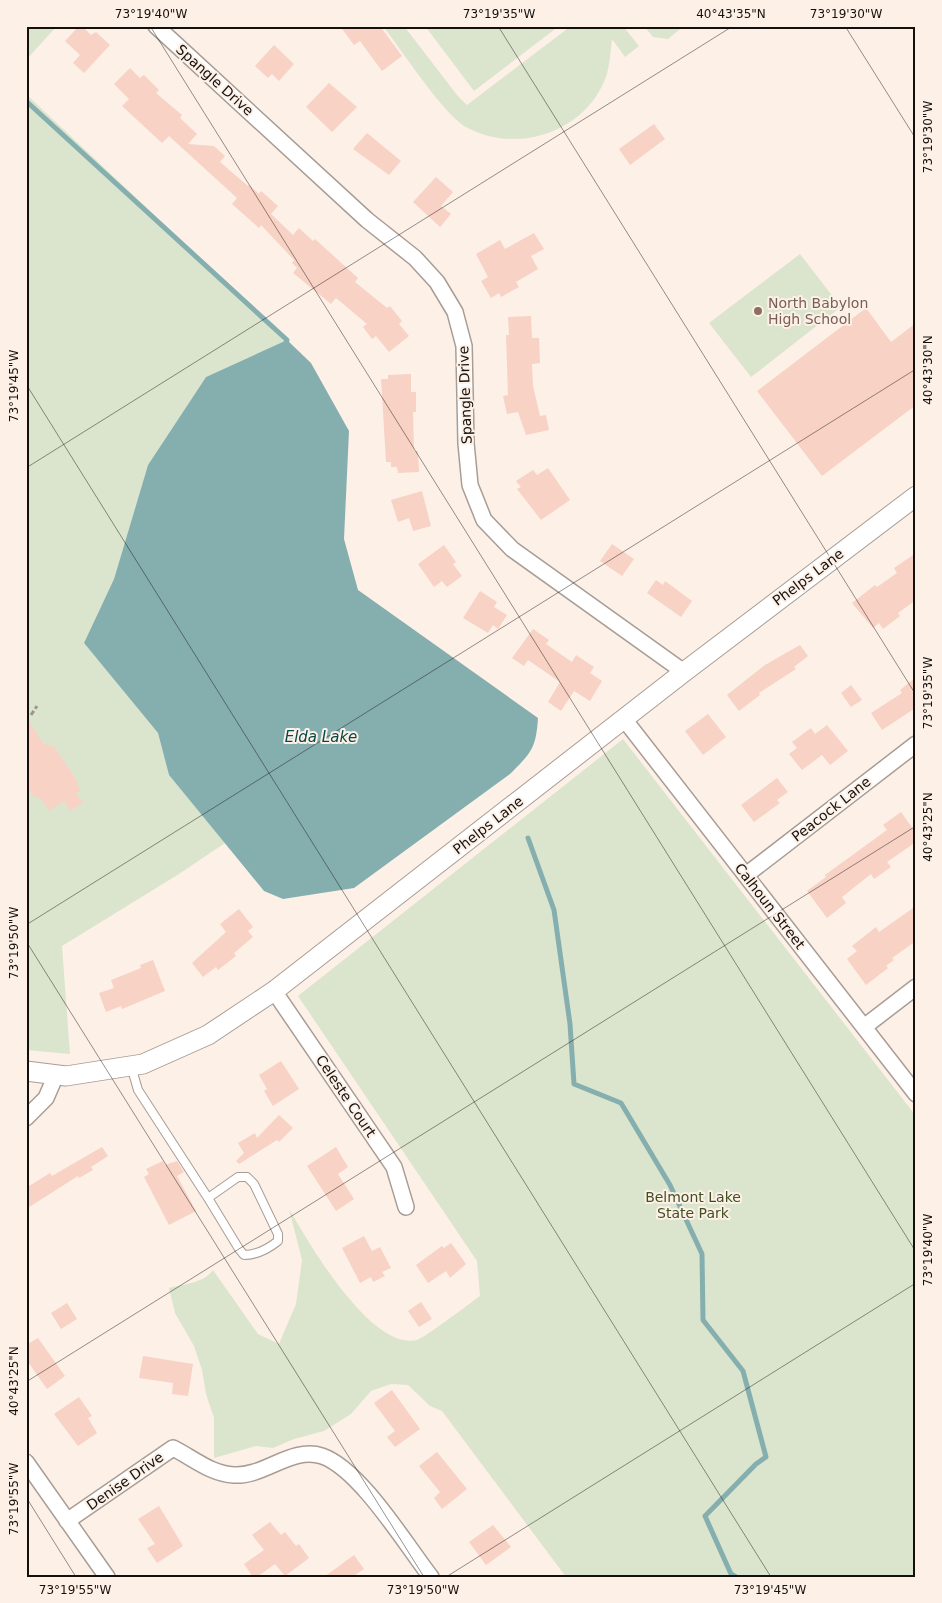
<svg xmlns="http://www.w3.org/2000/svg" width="942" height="1603" font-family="'DejaVu Sans',sans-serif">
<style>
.green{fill:#dbe5ce}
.water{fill:#85afaf}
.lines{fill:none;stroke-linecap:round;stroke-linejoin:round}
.stream{stroke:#85afaf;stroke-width:5}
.building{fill:#f7d2c5}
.service-casing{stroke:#a89d95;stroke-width:10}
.minor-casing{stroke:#a89d95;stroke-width:18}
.tertiary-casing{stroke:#a89d95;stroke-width:21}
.path{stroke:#9e958f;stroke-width:3;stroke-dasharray:5 2.5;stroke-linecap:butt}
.service{stroke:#fff;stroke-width:8}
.minor{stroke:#fff;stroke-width:15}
.tertiary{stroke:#fff;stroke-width:19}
.ticks{fill:none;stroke:#14100d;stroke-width:1;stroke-opacity:0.45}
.education-dot{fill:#8d6e63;stroke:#fdf0e7;stroke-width:2}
.labels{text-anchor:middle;stroke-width:4;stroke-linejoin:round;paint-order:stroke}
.street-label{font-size:14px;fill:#14100d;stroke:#fdf0e7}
.education-label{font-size:14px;fill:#785e54;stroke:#fdf0e7;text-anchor:start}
.park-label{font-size:14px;fill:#405120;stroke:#fdf0e7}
.water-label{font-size:15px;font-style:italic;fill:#044848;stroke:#fdf0e7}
.neatline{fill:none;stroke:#14100d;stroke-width:2}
.ticks-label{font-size:12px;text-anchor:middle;fill:#14100d}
</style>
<rect width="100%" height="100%" fill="#fdf0e7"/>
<path class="green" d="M26,26H57L26,60Z
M383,26H404L457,95L467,105L571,26H623L639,46L625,57L612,39C610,55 610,70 603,84C580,134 514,154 466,127C443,114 401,49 383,26Z
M425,26H559L474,91Z
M644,26H684L668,39L653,37Z
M26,94L287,340L206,377L148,465L114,579L84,643L158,733L169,775L225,843L179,874L62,946L70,1054L26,1050Z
M800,254L841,307L751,377L709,323Z
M623,739L916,1116V1577H566L442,1411L430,1406L408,1385L391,1384L371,1391L351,1414L324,1431L294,1439L273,1448L256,1446L214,1458V1418L206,1394L202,1370L194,1346L175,1313L169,1288C184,1284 204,1283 213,1270L258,1334L279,1344L296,1304L302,1260L289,1209C309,1243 371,1351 417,1340C426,1337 470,1303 480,1296L477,1261L298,996Z"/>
<path class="water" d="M287,340L311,363L349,431L344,539L358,590L538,718C536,749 531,753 510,774L354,888L283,899L264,891L169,775L158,733L84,643L114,579L148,465L206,377Z"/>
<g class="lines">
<path class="stream" d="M26,101L287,340L285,345
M528,838L554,910L570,1024L574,1084L621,1103L670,1185L702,1254L703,1320L743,1371L766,1457L756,1464L705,1516L731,1574L736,1577"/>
</g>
<path class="building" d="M79,26H82L91,35L96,32L110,45L84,73L73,63L80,55L65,41Z
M340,26H380L402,56L382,71L360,41L354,45Z
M274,45L294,64L279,81L272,74L268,78L255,66Z
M130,68L140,78L144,75L159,90L156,93L182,115L180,118L197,134L188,144L214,146L225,156L220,162L248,186L249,185L259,194L261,191L278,206L271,214L293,235L299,228L313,241L315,239L358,278L355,282L387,308L390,306L402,321L399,324L409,336L389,352L376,336L372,339L363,327L367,324L336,298L331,304L293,273L297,268L292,263L294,260L261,225L259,228L232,204L237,198L169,136L162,143L122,106L129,99L114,84Z
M329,83L357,107L332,132L306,107Z
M654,124L665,139L630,165L619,149Z
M367,133L401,161L389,175L353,149Z
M436,177L453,192L441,206L451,214L440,227L413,202Z
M534,233L544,249L531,256L538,269L516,282L519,287L501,297L499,293L491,298L481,281L488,277L476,254L500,240L505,249Z
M866,308L891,342L916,323V405L822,476L757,391Z
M531,316L532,338H539L540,363L532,364L533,386L540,416L546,415L549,430L526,435L518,412L507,414L503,396L508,395L506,335H509L508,317Z
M411,374V392H416V412H413L414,451H418L419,472L398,473L397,467H391V462H386L381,379H388V375Z
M548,468L570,500L541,520L517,489L521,487L516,481L533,470L537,475Z
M422,491L431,526L413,531L409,518L398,522L391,500Z
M612,544L634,559L622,576L600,561Z
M444,545L456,562L453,564L462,576L447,587L442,581L434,587L418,564Z
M916,553V600L898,613L900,616L883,629L879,623L873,628L852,603L875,585L877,587L897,573L894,568Z
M656,580L663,585L665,581L692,601L681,617L647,593Z
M480,591L497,602L494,607L507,615L498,629L493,625L488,633L463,618Z
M533,629L549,640L546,644L572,662L576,655L594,667L590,673L602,681L590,701L574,691L561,711L548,702L560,682L528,660L524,666L512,658Z
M800,645L808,656L794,667L796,669L759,693L760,695L739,711L727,695L765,665Z
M916,677V710L914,709L882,730L871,713L902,693L900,690Z
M851,685L862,700L851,707L841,693Z
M708,714L726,737L703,755L685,731Z
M26,717L44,745L48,743L50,747L53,745L78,782L76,783L81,790L76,793L83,803L70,811L64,801L49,811L41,799L33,796L26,786Z
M827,725L848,751L830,765L822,755L802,770L789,754L797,748L792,742L811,728L815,734Z
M777,778L788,792L777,800L780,803L754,822L741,805Z
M901,812L916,833V842L887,862L891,867L874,879L871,874L842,897L846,903L827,918L807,891L826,877L825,875L887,830L883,825Z
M916,906V941L892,958L894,960L886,966L888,968L866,985L847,959L857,951L852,946L876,927L879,932Z
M239,909L253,927L248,931L253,937L234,953L236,956L218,970L216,967L203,977L192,963L226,932L220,924Z
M153,960L165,991L122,1009L121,1006L106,1012L99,993L114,988L111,980L141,968L140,965Z
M281,1061L299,1089L273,1106L264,1091L267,1089L259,1075Z
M279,1115L293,1128L279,1142L277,1140L239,1164L236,1161L244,1153L238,1143L255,1133L257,1138Z
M102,1147L108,1156L91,1167L93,1170L79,1178L78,1176L26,1209V1188L50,1173L52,1176Z
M336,1147L348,1167L338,1174L354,1199L336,1211L307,1166Z
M163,1161L165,1165L177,1161L184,1172L177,1176L196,1211L169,1225L144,1177L149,1174L146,1169Z
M364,1236L372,1251L380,1247L391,1268L382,1272L385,1276L373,1282L371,1277L360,1283L342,1248Z
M451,1243L466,1264L450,1278L446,1271L428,1283L416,1265L442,1246L444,1248Z
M421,1302L432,1319L419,1327L408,1311Z
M67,1303L77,1319L61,1329L51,1313Z
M38,1338L65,1376L47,1389L26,1359V1345Z
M143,1356L193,1364L188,1396L172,1394L173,1383L139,1378Z
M392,1390L420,1429L395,1447L387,1437L395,1431L374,1403Z
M79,1397L92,1416L88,1418L97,1433L78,1446L54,1414Z
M437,1452L467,1489L442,1509L434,1498L440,1492L419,1466Z
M159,1506L183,1546L157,1563L147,1548L155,1544L138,1519Z
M270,1522L281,1535L285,1532L296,1546L299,1544L309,1558L285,1576L275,1564L257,1577H253L244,1564L264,1550L252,1535Z
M493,1525L511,1547L486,1565L469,1542Z
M354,1555L364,1569L352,1577H324Z"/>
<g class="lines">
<defs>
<path id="service" d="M131,1066L138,1090L208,1198L239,1249L244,1255C257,1255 268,1249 278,1241V1234L254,1184L247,1177H238L208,1198"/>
<path id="minor" d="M156,26L367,220L415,258L437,282L455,312L464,346L466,443L470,485L484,520L512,549L684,672
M624,719L916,1094
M746,875L916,744
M274,991L394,1167L406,1207
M864,1027L916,987
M26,1118L46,1098L56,1075
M26,1462L107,1577
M67,1521L173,1448C193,1458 211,1474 234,1475C264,1477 292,1446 322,1456C360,1469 406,1545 431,1577"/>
<path id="tertiary" d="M26,1071L66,1076L143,1064L208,1035L274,991L684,672L916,496"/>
</defs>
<use href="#service" class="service-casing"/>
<use href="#minor" class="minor-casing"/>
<use href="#tertiary" class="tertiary-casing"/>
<path class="path" d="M31,715L37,706"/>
<use href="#service" class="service"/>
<use href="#minor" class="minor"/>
<use href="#tertiary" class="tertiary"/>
</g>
<path class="ticks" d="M150,26L916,1252M498,26L916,695M845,26L916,139M26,384L771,1577M26,468L733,26M26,925L916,369M26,941L424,1577M26,1382L916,826M26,1497L76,1577M446,1577L916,1283"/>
<circle class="education-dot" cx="758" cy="311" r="5"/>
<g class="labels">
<g class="street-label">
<text transform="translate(215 80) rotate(42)" y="5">Spangle Drive</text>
<text transform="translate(465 395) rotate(-92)" y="5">Spangle Drive</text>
<text transform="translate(808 577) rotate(-37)" y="5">Phelps Lane</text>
<text transform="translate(831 809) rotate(-38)" y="5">Peacock Lane</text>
<text transform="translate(488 825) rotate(-38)" y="5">Phelps Lane</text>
<text transform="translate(770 906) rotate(52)" y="5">Calhoun Street</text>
<text transform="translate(346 1096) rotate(56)" y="5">Celeste Court</text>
<text transform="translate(125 1481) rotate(-35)" y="5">Denise Drive</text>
</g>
<g class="education-label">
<text x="768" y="308">North Babylon<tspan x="768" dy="16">High School</tspan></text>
</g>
<g class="park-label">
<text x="693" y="1202">Belmont Lake<tspan x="693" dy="16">State Park</tspan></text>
</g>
<g class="water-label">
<text x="321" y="742">Elda Lake</text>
</g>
</g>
<rect width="942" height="1603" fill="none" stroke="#fdf0e7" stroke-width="55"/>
<rect x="28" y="28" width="886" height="1548" class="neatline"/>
<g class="ticks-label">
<text x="151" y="18">73°19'40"W</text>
<text x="499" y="18">73°19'35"W</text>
<text x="731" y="18">40°43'35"N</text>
<text x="846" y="18">73°19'30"W</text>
<text transform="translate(928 137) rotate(-90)" y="4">73°19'30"W</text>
<text transform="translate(928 370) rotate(-90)" y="4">40°43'30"N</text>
<text transform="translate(14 386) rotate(-90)" y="4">73°19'45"W</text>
<text transform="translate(928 693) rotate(-90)" y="4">73°19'35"W</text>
<text transform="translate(928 827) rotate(-90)" y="4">40°43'25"N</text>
<text transform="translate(14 943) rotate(-90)" y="4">73°19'50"W</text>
<text transform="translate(928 1250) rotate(-90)" y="4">73°19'40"W</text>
<text transform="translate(14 1381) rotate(-90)" y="4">40°43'25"N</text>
<text transform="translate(14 1499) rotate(-90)" y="4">73°19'55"W</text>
<text x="75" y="1594">73°19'55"W</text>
<text x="423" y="1594">73°19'50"W</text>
<text x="770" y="1594">73°19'45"W</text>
</g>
</svg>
